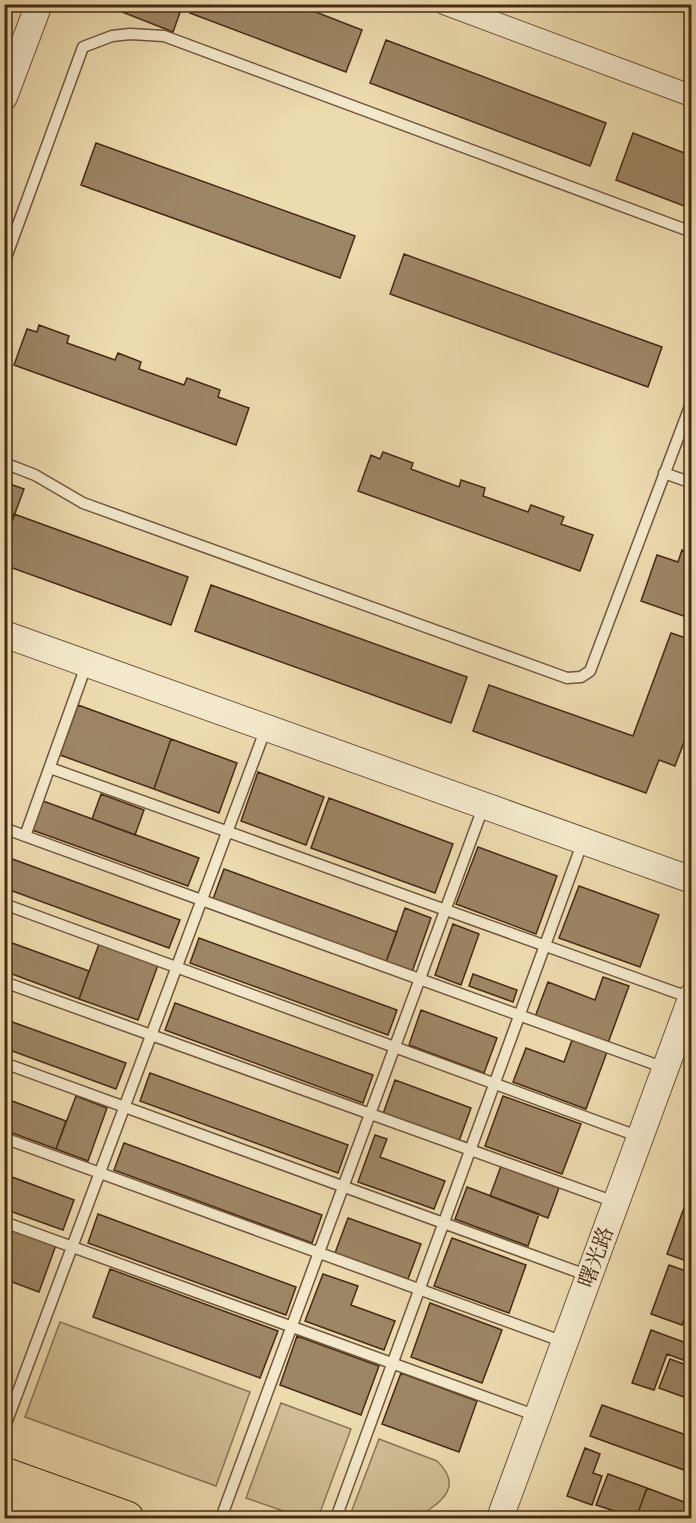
<svg xmlns="http://www.w3.org/2000/svg" width="696" height="1523" font-family="'IM FELL DW Pica','Noto Serif SC',serif">
<style>
.green{fill:#d0bd95;stroke:#8c7454;stroke-width:1.5}
.building{fill:#9d8665;stroke:#472a14;stroke-width:1.5}
.lines{fill:none;stroke-linecap:round;stroke-linejoin:round}
.service-casing{stroke:#70563b;stroke-width:13}
.minor-casing{stroke:#70563b;stroke-width:23}
.tertiary-casing{stroke:#70563b;stroke-width:28}
.primary-casing{stroke:#472a14;stroke-width:35}
.service{stroke:#f3e8cb;stroke-width:10}
.minor{stroke:#f3e8cb;stroke-width:21}
.tertiary{stroke:#f3e8cb;stroke-width:26}
.primary{stroke:#ecdbaf;stroke-width:33}
.labels{text-anchor:middle;stroke-width:4.5;stroke-linejoin:round;paint-order:stroke}
.street-label{font-size:21px;fill:#472a14;stroke:#f3e8cb}
</style>
<rect width="100%" height="100%" fill="#ecdbaf"/>
<filter id="stains"><feTurbulence type="fractalNoise" baseFrequency=".00333" numOctaves="4"/><feColorMatrix values="0 0 0 0 .2 0 0 0 0 .09 0 0 0 0 .02 0 0 0 .5 -.17"/></filter>
<radialGradient id="worn" r=".72"><stop offset=".6" stop-color="#630" stop-opacity="0"/><stop offset="1" stop-color="#630" stop-opacity=".3"/></radialGradient>
<path class="green" d="M60,1322L250,1392L216,1486L25,1417Z
M281,1403L351,1429L318,1518H303L246,1498Z
M379,1439L437,1461C457,1480 451,1495 430,1509C425,1513 420,1518 415,1518C394,1521 370,1519 349,1518Z"/>
<path class="building" d="M102,4H183L173,32Z
M194,4H295L362,30L346,72L190,13Z
M386,40L606,123L590,166L370,83Z
M633,133L692,156V209L616,180Z
M96,143L355,236L340,278L81,185Z
M404,254L662,347L648,387L390,294Z
M39,325L69,336L67,343L115,360L118,353L141,362L139,369L184,385L187,378L220,390L218,397L249,408L236,445L14,365L27,329L37,332Z
M383,452L413,463L411,469L459,487L461,480L485,488L483,496L528,512L531,505L564,517L561,524L593,535L580,571L358,491L371,455L380,459Z
M4,482L24,489L10,527L4,526Z
M14,514L188,577L171,625L4,565V541Z
M682,550L692,554V619L641,601L657,555L678,562Z
M211,585L467,677L451,723L195,631Z
M671,633L692,640V721L675,766L659,760L646,793L473,731L489,685L633,736Z
M78,705L171,739L154,789L60,755Z
M171,739L237,763L219,813L154,789Z
M258,772L324,797L306,845L241,821Z
M101,794L144,810L135,835L92,819Z
M329,798L453,844L435,893L311,848Z
M43,801L199,858L188,886L32,830Z
M478,847L557,876L536,934L456,904Z
M4,856L180,920L169,948L4,888Z
M224,869L397,932L386,962L213,899Z
M579,886L659,915L640,967L559,938Z
M405,908L431,918L412,972L386,962Z
M453,924L479,934L461,985L435,975Z
M199,938L397,1010L388,1035L190,963Z
M4,940L89,971L79,999L4,971Z
M99,944L158,965L138,1020L79,999Z
M473,974L517,990L513,1002L469,986Z
M603,977L629,986L608,1043L535,1017L548,982L595,1000Z
M175,1003L373,1075L363,1103L165,1030Z
M421,1010L497,1038L484,1073L409,1045Z
M4,1019L126,1063L116,1089L4,1048Z
M572,1040L607,1052L586,1109L513,1082L526,1048L564,1062Z
M150,1073L348,1145L338,1173L140,1101Z
M395,1080L471,1108L459,1141L383,1114Z
M76,1096L107,1108L88,1161L56,1149Z
M503,1096L581,1124L562,1174L485,1146Z
M4,1098L66,1121L56,1149L4,1130Z
M375,1135L387,1139L380,1157L445,1181L434,1209L358,1182Z
M124,1143L322,1215L312,1243L114,1170Z
M692,1165V1184L685,1182Z
M501,1166L559,1188L548,1218L490,1196Z
M4,1174L74,1200L63,1230L4,1209Z
M467,1187L539,1214L528,1246L455,1219Z
M684,1208L692,1210V1263L667,1254Z
M98,1214L296,1287L286,1315L88,1243Z
M348,1218L421,1244L408,1279L335,1253Z
M4,1226L56,1245L39,1292L4,1279Z
M452,1238L526,1265L509,1313L434,1286Z
M669,1265L692,1273V1299L682,1325L651,1314Z
M110,1269L278,1331L260,1378L93,1317Z
M323,1274L358,1286L351,1305L395,1321L384,1350L305,1321Z
M430,1303L502,1330L482,1383L411,1357Z
M692,1310V1332L684,1329Z
M651,1330L689,1344L683,1360L667,1354L654,1390L632,1383Z
M297,1336L379,1366L361,1415L280,1385Z
M670,1359L692,1367V1400L659,1388Z
M401,1373L477,1401L459,1452L382,1424Z
M602,1405L692,1437V1473L590,1436Z
M585,1448L600,1454L593,1473L602,1476L592,1505L567,1496Z
M608,1474L647,1488L636,1518L596,1505Z
M647,1488L692,1505V1518H636Z
M560,1511L582,1518H557Z"/>
<g class="lines">
<defs>
<path id="service" d="M4,263L83,47L112,36L130,34L164,36L692,232
M4,463L35,475L83,503L567,678L581,677L590,671L692,401
M664,473L692,483
M50,768L691,998
M4,828L25,836L87,663
M25,836L665,1068
M4,904L640,1137
M4,982L615,1202
M4,1063L589,1276
M4,1138L564,1342
M4,1222L537,1416
M4,1429L266,728
M221,1518L484,805
M336,1518L583,841"/>
<path id="minor" d="M445,4L692,96"/>
<path id="tertiary" d="M4,97L39,4
M4,634L692,880
M500,1518L692,996"/>
<path id="primary" d="M4,1474L127,1518
M4,1499L57,1518"/>
</defs>
<use href="#service" class="service-casing"/>
<use href="#minor" class="minor-casing"/>
<use href="#tertiary" class="tertiary-casing"/>
<use href="#primary" class="primary-casing"/>
<use href="#service" class="service"/>
<use href="#minor" class="minor"/>
<use href="#tertiary" class="tertiary"/>
<use href="#primary" class="primary"/>
</g>
<g class="labels">
<g class="street-label">
<text transform="translate(596 1257) rotate(-70)" y="7">曙光路</text>
</g>
</g>
<rect width="696" height="1523" fill="none" stroke="#ecdbaf" stroke-width="24"/>
<rect x="6" y="6" width="684" height="1511" fill="none" stroke="#472a14" stroke-width="3"/>
<rect x="12" y="12" width="672" height="1499" fill="none" stroke="#472a14" stroke-width="1.5"/>
<rect width="100%" height="100%" filter="url(#stains)"/>
<rect width="100%" height="100%" fill="url(#worn)"/>
</svg>
